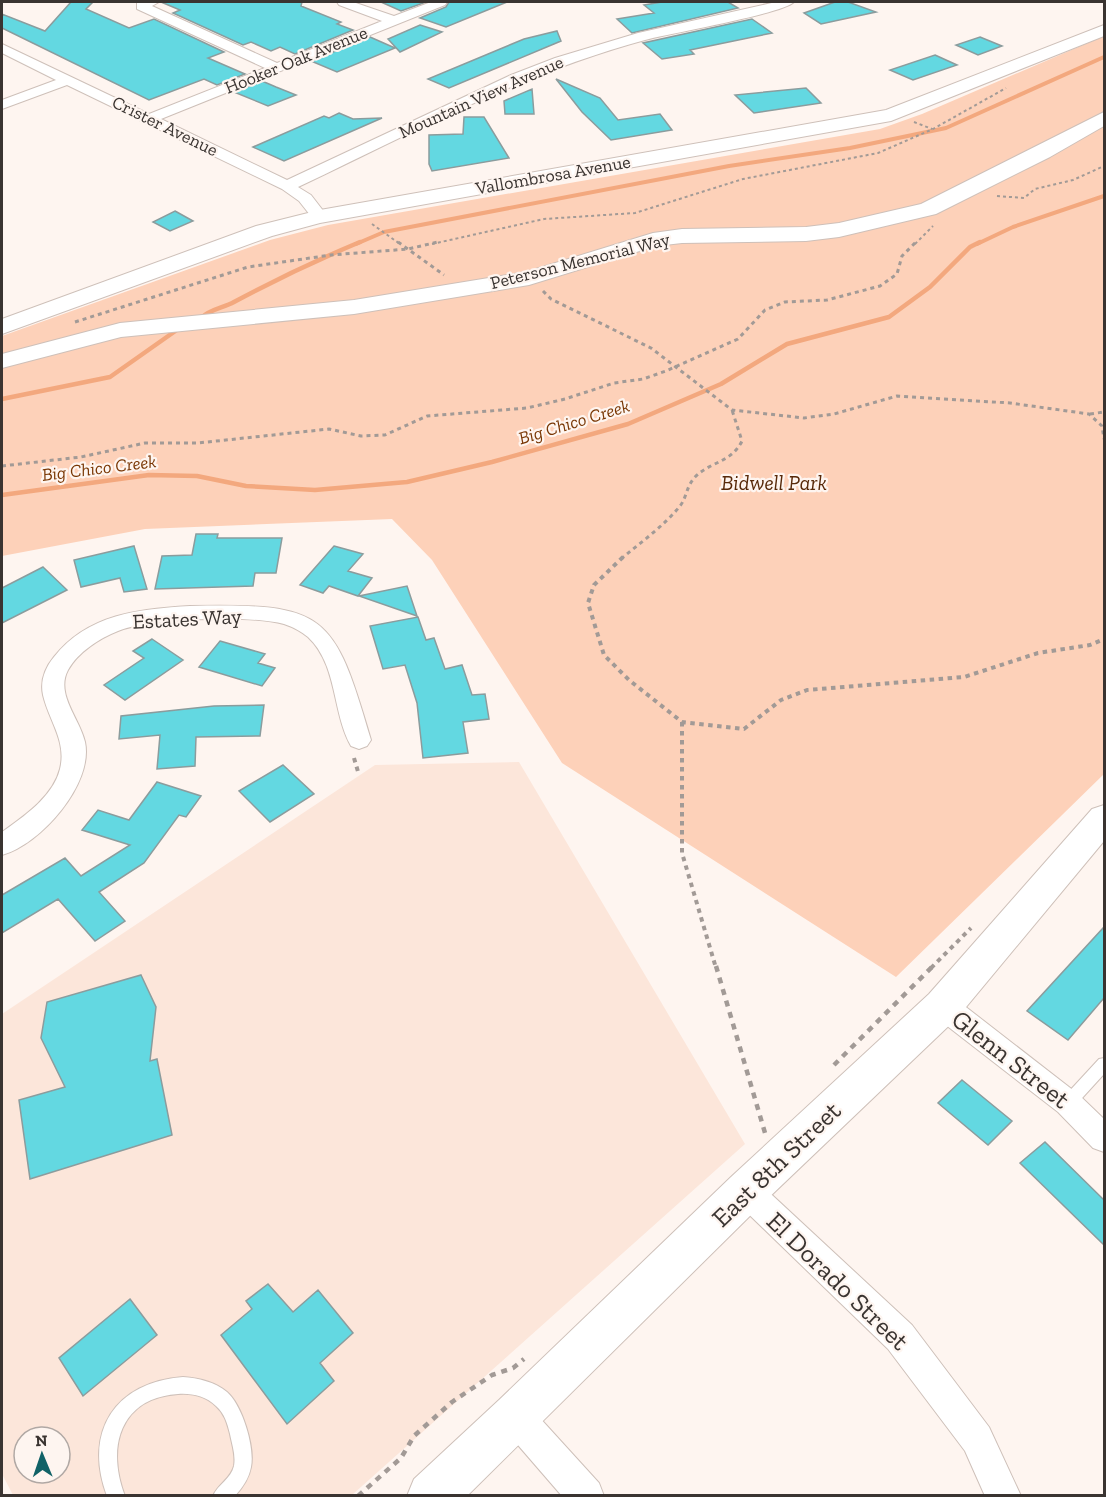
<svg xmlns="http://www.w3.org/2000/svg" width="1106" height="1497" font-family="'Zilla Slab',serif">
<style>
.built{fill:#fce6da;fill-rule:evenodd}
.green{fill:#fdd1b9}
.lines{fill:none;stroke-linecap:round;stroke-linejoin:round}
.stream-far1{stroke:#f3a87e;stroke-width:4}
.stream{stroke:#f3a87e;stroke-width:4.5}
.building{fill:#63d8e1;stroke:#8b9c9d;stroke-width:1.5}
.lane-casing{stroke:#cec0b9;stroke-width:2}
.street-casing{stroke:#cec0b9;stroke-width:2}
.secondary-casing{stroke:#cec0b9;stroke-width:2}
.path-far3{stroke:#a29a96;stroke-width:2;stroke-dasharray:3 3;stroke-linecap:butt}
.path-far2{stroke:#a29a96;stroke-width:3;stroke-dasharray:4 4;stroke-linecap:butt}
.path-far1{stroke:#a29a96;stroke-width:4;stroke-dasharray:4.5 4.5;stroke-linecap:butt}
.path{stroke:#a29a96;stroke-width:4.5;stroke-dasharray:6 6;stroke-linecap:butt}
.lane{fill:#fff;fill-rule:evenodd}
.street{fill:#fff;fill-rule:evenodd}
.secondary{fill:#fff;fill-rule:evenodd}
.labels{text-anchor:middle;stroke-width:4.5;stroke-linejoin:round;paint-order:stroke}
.far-street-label{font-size:18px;fill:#3a3431;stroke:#fef5f0}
.far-water-label{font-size:18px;font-style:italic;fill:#793603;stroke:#fef5f0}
.park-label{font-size:21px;font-style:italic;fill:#582909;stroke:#fef5f0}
.street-label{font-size:21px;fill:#3a3431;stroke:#fef5f0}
.near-street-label{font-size:26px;fill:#3a3431;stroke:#fef5f0}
</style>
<rect width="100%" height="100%" fill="#fef5f0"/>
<path class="built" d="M519,762L745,1144L352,1495H13L2,1474V1014L375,765ZM24,1437H60V1473H24Z"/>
<path class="green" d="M1104,36V774L896,977L562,763L432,560L392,519L145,529L2,556V336L270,240L328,225L880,129L922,114Z"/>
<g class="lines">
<path class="stream-far1" d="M356,244L384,232L729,166L850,148L946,128L1104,57
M977,244L1013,227L1104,196"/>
<path class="stream" d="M201,318C210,309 223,308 234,302C275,280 317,260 360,242
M2,399L110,377L181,327
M2,495L149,475L197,476L246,486L315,490L407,482L492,462L628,424L721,384L787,344L889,317L930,287L970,247L980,242"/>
</g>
<path class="building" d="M71,2H93L86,9L129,28L154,19L224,52L208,58L245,74L217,85L204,79L149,100L2,28V14L45,31Z
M161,2H302L301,6L341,22L337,24L353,30L295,54L280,47L271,51L251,42L243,45L173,13L180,10Z
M381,2H426L401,11Z
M449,2H507L446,27L420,18L446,7Z
M662,2H728L738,8L632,33L617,19L654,13L644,5Z
M835,2H848L876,12L821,24L804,13Z
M752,19L772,33L690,50L694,54L662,59L643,43Z
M420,25L442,32L400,52L388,39Z
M557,31L561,41L449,88L428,79L524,39Z
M370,37L395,48L337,72L311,61Z
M980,37L1002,46L978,55L956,45Z
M935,55L957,65L913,80L890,70Z
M556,79L600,98L618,120L660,114L672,130L611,140L582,112Z
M262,81L276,87L296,95L268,106L234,92Z
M806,88L821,103L754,113L735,95Z
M532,89L534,114H505L504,101Z
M339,113L353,119L382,118L284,161L253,147L324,116L329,118Z
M464,117H484L509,158L432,171L429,164V135L463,134Z
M175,211L193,221L170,231L153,222Z
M196,534H218L217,538H282L276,573H255L253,586L155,589L162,556L192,555Z
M134,546L147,589L124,592L120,578L81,587L74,560Z
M334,546L363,554L348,571L372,578L358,596L329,586L323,593L300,585Z
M43,567L67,590L2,623V588Z
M407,586L417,616L359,596Z
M418,617L426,640L434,638L445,669L462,665L472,695L485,694L489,719L463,722L468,753L423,758L417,703L405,665L383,669L370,626Z
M152,639L183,660L125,700L104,685L144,658L133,651Z
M220,641L265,654L258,663L275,668L262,686L199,667Z
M264,705L260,736L196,737L195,766L157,769L160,735L119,739L121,716L214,706Z
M283,765L314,794L270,822L239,791Z
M157,782L201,796L186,817L179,815L144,863L99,892L125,921L95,941L58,899L2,933V895L65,858L81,876L130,845L82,830L98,810L129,820Z
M1104,927V998L1068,1040L1027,1011Z
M141,975L156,1007L150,1061L157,1059L172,1135L30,1179L19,1100L65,1087L41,1038L47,1002Z
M962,1080L1012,1121L988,1145L938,1103Z
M1045,1142L1104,1200V1245L1020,1163Z
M268,1284L293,1312L318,1290L353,1333L320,1363L334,1381L287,1424L221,1335L252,1309L246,1301Z
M130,1299L157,1335L83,1396L59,1358Z"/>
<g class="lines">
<defs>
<path id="lane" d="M1104,1058V1074L1073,1108L1068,1110L1063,1108L1061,1103L1063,1098L1099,1059Z
M183,1377C198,1378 215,1382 227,1392C242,1405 255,1447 251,1467C249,1478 243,1487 235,1496H213C218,1484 231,1479 234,1466C236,1455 232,1445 230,1434C227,1423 225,1414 216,1406C206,1396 191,1393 178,1394C120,1398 106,1447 125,1496H107C83,1432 115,1382 183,1377Z"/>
<path id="street" d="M142,2H159L152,6L277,63L382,21L339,5L337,2H353L394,16L431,2H447L445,5L161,119L287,180L511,75L555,58L638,33L776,2H794C782,14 671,33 645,40C523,73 412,133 298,187L311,195L328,217L320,222L314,220L299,201L282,189L67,85L2,109V100L56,80L2,53V44L149,114L265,68L137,9V3Z
M190,606C326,603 334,613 371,740L367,746L359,749L351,746C332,713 338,665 308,637C302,632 293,627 284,624C250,615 151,618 118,631C100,638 78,652 68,670C55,694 80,719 85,742C94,784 40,845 2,855V832C23,817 53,797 60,769C67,741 49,721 43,695C40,681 45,668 54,657C88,614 139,609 190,606Z
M943,994L953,997L1078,1094L1104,1119V1152L1093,1148L1058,1112L933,1015L929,1006L933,997Z
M746,1176L757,1181L912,1325L989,1427L1021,1496H985L965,1451L888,1349L735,1201L731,1191L735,1181Z
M516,1400L528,1405L599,1483L604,1496H562L504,1429L499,1417L504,1405Z"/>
<path id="secondary" d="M1104,25V36L891,121L320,223L272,236L2,334V319L256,226L320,210L886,110Z
M1104,112V126L1050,157L936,214L839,237L806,241L682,243L656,246L529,285L354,314L121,337L2,368V354L120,323L354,300L526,272L653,233L682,229L806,227L839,223L921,204Z
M1104,805V841L957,1018L761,1205L467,1496H407L414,1479L499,1400L731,1177L929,994L1092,809Z"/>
</defs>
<use href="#lane" class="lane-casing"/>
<use href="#street" class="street-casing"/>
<use href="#secondary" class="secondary-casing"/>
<path class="path-far3" d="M914,122L932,129
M997,196L1024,198L1035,189L1073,180L1104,166
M372,224L400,244
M432,244L544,219L635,213L743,179L878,153L933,129L1006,88
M915,244L933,226"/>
<path class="path-far2" d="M398,242L444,275
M543,291L551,299L651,348L732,410L804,418L834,414L897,396L1010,403L1089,414L1102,426L1104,439
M75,322L248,267L331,255L408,249L438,242
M1090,414L1104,412
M2,466L81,457L145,443H198L329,429L361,436L385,435L427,416L527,408L565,399L614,383L643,379L666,371L738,339L765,310L785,302L827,300L880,286L897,274L902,256L916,242
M621,559C641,542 664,526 680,506C687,497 686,487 695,477C711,461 731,463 742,441L732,410"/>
<path class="path-far1" d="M623,557L594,585L588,603L604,655L629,680L682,722L744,729L781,700L807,690L964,677L1038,653L1090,645L1104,639
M682,722V853L716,968
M354,758L359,775
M931,968L971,928"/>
<path class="path" d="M716,966L765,1133
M834,1065L933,966
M358,1496L401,1458L414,1436L452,1402L492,1375L513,1368L524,1359"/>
<use href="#lane" class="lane"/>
<use href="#street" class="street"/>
<use href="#secondary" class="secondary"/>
</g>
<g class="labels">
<g class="far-street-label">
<text transform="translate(296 60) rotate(-22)" y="6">Hooker Oak Avenue</text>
<text transform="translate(481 97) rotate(-24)" y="6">Mountain View Avenue</text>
<text transform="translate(165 126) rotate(26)" y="6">Crister Avenue</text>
<text transform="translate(553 175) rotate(-10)" y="6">Vallombrosa Avenue</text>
<text transform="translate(580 261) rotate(-14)" y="6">Peterson Memorial Way</text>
</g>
<g class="far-water-label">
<text transform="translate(574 422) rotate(-17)" y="6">Big Chico Creek</text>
<text transform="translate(99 468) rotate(-7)" y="6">Big Chico Creek</text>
</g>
<g class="park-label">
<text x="774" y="490">Bidwell Park</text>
</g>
<g class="street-label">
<text transform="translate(187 619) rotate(-3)" y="7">Estates Way</text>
</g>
<g class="near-street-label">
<text transform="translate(1011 1059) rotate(38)" y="9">Glenn Street</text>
<text transform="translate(776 1164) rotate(-44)" y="9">East 8th Street</text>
<text transform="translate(838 1281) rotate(44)" y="9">El Dorado Street</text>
</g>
</g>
<rect width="1106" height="1497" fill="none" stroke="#3a3431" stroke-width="6"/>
<g transform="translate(42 1455) rotate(358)"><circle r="28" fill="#fef5f0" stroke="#b0a8a4" stroke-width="1.5"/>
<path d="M0-4.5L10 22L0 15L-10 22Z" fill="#116267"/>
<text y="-9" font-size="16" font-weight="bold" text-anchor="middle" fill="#3a3431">N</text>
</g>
</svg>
